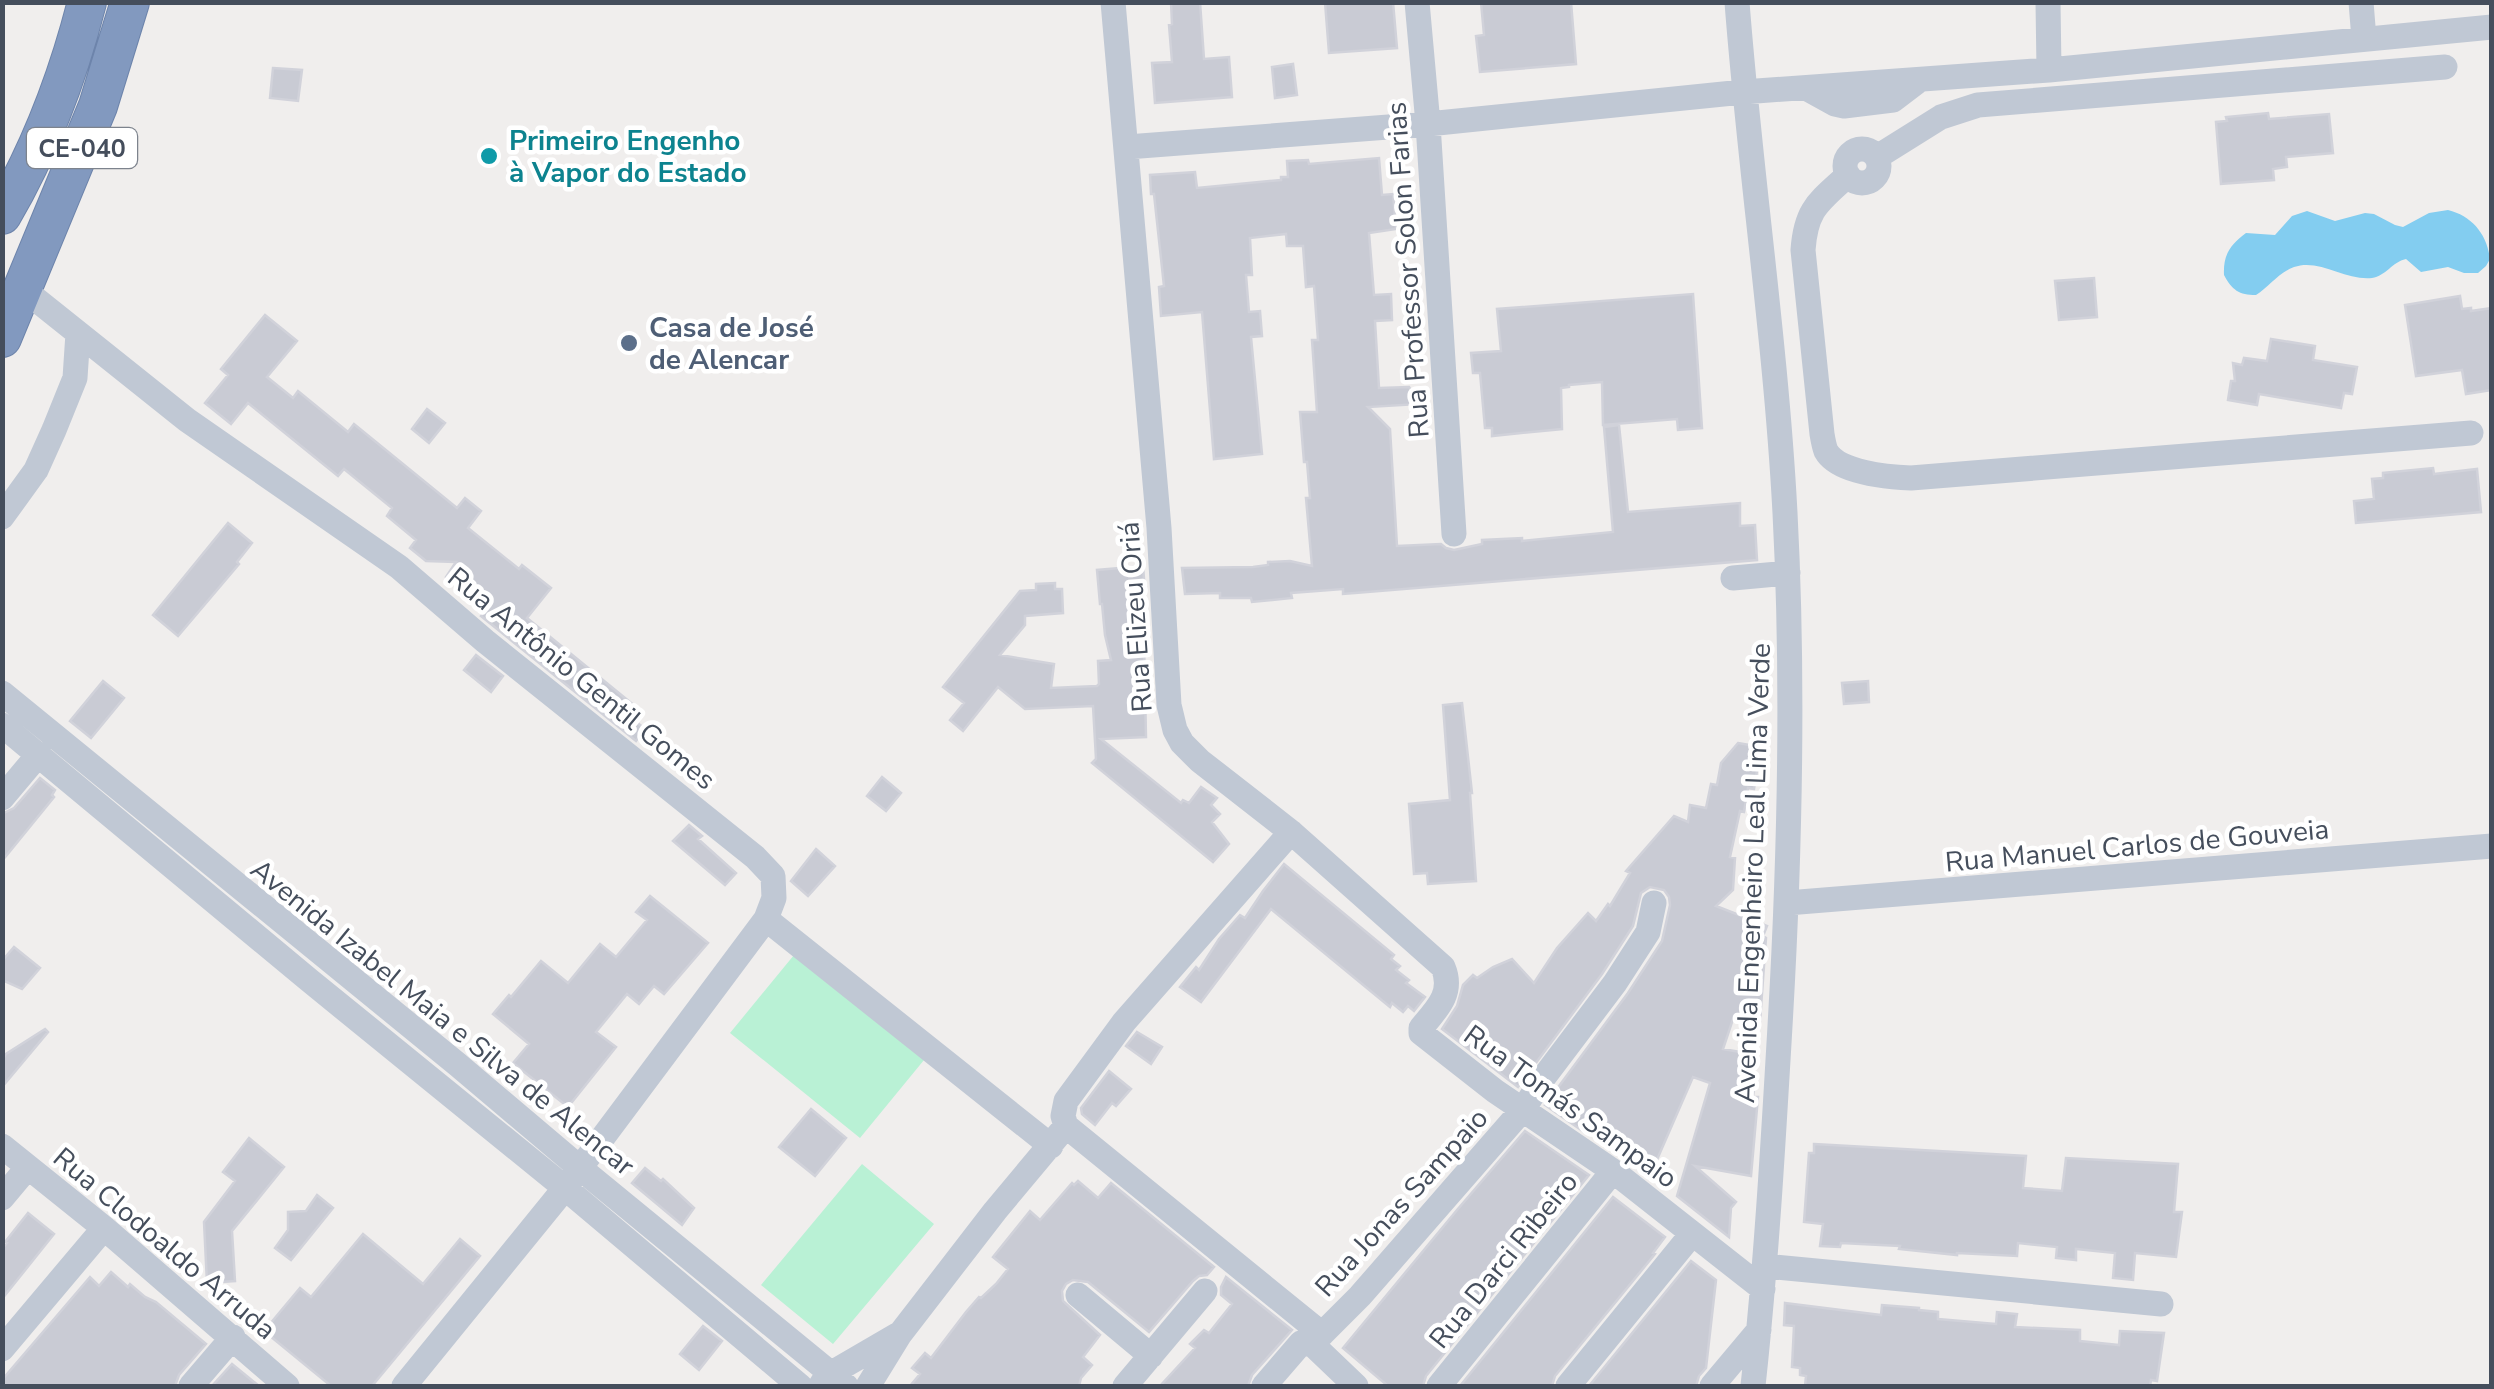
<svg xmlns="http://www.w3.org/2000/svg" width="2494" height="1389" font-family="'Nunito Sans',sans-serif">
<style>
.green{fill:#b9f1d5}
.water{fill:#83cdf0}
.building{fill:#c9cbd4;stroke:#d1d2da;stroke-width:2.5}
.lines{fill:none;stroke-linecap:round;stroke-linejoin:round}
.highway-casing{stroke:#6d84ab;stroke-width:40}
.minor{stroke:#c0c8d4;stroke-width:25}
.highway{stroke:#8299bf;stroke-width:38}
.culture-dot{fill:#0f9aa8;stroke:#fff;stroke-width:4}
.service-dot{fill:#5c6f8a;stroke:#fff;stroke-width:4}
.labels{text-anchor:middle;stroke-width:9;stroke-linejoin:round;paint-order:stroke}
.shield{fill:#fff;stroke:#7d838d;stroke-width:2.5}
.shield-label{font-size:25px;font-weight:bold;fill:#454e5c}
.culture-label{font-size:28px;font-weight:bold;fill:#0d838f;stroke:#fff;text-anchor:start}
.street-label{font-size:28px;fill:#454e5c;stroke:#fff}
.service-label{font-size:28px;font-weight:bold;fill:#4e5e75;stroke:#fff;text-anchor:start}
</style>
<rect width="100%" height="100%" fill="#f0eeed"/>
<path class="green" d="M794,955L924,1060L860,1138L730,1033Z
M862,1164L934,1224L833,1344L761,1285Z"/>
<path class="water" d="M2448,210C2472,216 2487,234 2490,259L2486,266L2478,273H2464L2448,267L2421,272L2406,259C2392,262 2386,276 2372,278C2346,281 2319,258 2294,267C2278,273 2269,287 2256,295C2239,295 2232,290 2224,275C2223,255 2230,245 2246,233L2275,235L2292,216L2307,211L2335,221L2365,213L2374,214L2395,225L2403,227L2429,213Z"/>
<path class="building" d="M1171,2H1200L1204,59L1229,57L1232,97L1155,103L1152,63L1172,62L1169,25L1172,24Z
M1325,2H1393L1397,48L1329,53Z
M1481,2H1571L1576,64L1480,72L1476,36L1484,35Z
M1293,64L1297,95L1275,98L1272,67Z
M273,68L302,70L298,101L270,98Z
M2268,113L2269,119L2329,114L2333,153L2286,157L2287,167L2273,169L2274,180L2221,184L2216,122L2227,121L2226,117Z
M1379,158L1382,195L1393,194L1396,229L1369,233L1374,295L1391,294L1392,320L1375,321L1379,388L1409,387L1420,404L1368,407L1390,429L1397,546L1441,544L1446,548L1454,550L1482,544V540L1522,538V541L1613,532L1604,427L1619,425L1628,512L1740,503V526L1755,525L1757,560L1355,593L1343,594V589L1291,593L1292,598L1252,602L1251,598H1220V593L1185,594L1182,568L1253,567L1268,565V562L1290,561L1312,566L1306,498H1310L1307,462H1304L1300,412H1317L1312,340H1318L1314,286L1306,287L1303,246H1287L1286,234L1250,238L1252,275H1246L1249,312L1260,311L1262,336L1251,337L1262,454L1214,459L1202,312L1161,316L1159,287L1164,286L1154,194H1151L1150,175L1195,172L1197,188L1281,180V177H1288L1287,161L1308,160L1309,164Z
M2094,278L2097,317L2059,320L2055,281Z
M1693,294L1702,428L1678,430L1677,419L1603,425L1602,382L1569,385V387L1561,388L1562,429L1492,436V428H1485L1480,373H1473L1471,353L1501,351L1497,309Z
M2460,296L2462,309L2471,308V311L2492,308V390L2466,394L2462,370L2416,376L2405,305Z
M265,315L297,341L267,377L293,398L298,391L348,432L354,424L457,508L465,498L481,511L468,528L519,569L522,565L551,588L527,618L636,707L629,716L645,729L636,741L481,616L486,610L446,577L456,562L426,561L410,548L416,540L387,516L392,508L344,469L338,476L248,403L231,424L205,403L228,375L221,369Z
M2271,339L2315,346L2313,360L2357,367L2352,394L2344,393L2341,408L2259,394L2257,405L2228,400L2231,381H2235L2233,363L2242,365L2244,358L2267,361Z
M427,409L445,423L429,443L412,429Z
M2433,468L2434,474L2477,469L2481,512L2356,523L2354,501L2374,499L2372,479L2383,478V473Z
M228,523L252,543L237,562L239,564L178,636L153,615Z
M1143,566L1145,592H1143L1146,737L1101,739L1181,803L1183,800L1189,803L1201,787L1217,798L1211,805L1220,814L1212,822L1229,844L1213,862L1092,763L1096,759L1093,706L1025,709L998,687L963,731L950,720L964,703L943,687L1020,591L1036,590V584L1055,583V589H1062L1063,613L1025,616V625L1000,655L1054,664L1051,688L1097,686L1099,684L1098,661L1111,660L1105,635L1102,604H1100L1097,570Z
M476,655L503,676L491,692L464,670Z
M103,681L124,698L91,738L70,721Z
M1868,681L1869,702L1844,704L1842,683Z
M1462,703L1472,793H1470L1476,881L1428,884L1427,873L1414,874L1409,804L1450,800L1443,705Z
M1738,743L1761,747L1754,789L1748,788L1744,812L1740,811L1730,857L1735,858L1733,890L1716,906L1767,926L1763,936L1766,938L1760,1021L1734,1016L1723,1049L1746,1053L1742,1076L1755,1078L1753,1097H1758L1751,1176L1695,1166L1736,1202L1731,1208L1729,1237L1677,1196L1710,1083L1693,1077L1656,1162L1590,1121L1584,1132L1545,1105L1628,993L1662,941L1670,905L1669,897L1664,890L1650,887L1641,893L1633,926L1602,974L1518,1087L1442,1029L1457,1006L1463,985L1473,975L1477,978L1493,967L1512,959L1534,983L1557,948L1588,913L1596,921L1608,904L1610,906L1630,873L1626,871L1674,816L1688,822L1690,805L1706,808L1711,784L1717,785L1721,763Z
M882,777L901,793L886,811L867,796Z
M40,778L55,790L52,795L54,797L2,861V814L14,808Z
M689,825L702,836L698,839L736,873L725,885L673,841Z
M816,849L835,866L808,896L791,881Z
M1284,864L1394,955L1391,959L1400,966L1396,970L1409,980L1406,983L1425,997L1414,1011L1408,1006L1403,1012L1392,1003L1390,1007L1271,909L1201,1002L1180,987L1196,967L1199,970L1219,939L1240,915L1245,918L1263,891Z
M650,896L708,943L664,994L654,986L639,1004L627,994L596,1032L616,1047L568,1107L513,1063L529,1044L493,1014L509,995L511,997L541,961L568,983L600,944L616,957L647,920L636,912Z
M14,947L40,968L22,989L2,980V961Z
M45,1029L48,1032L2,1087V1061L6,1054Z
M1137,1032L1162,1047L1151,1064L1126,1046Z
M1109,1071L1131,1089L1116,1106L1112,1103L1095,1125L1082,1114L1081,1108Z
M811,1109L846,1138L815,1176L779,1147Z
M1525,1131L1589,1175L1426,1376L1423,1386H1388L1343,1348L1457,1210Z
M249,1138L284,1167L232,1231L235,1281L207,1283L204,1222L235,1181L223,1172Z
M1814,1144L2026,1156L2023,1188L2062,1191L2066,1158L2178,1164L2174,1212H2182L2176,1257L2135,1253L2133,1280L2113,1278L2115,1253L2076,1249V1260L2056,1258L2057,1247L2018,1243L2017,1256L1957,1253V1255L1899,1249L1900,1246L1841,1243L1840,1247L1820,1246L1823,1224L1804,1222L1809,1153H1814Z
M645,1168L661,1181L663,1179L694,1208L682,1225L632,1183Z
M1078,1181L1098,1198L1111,1183L1214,1267L1207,1275L1199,1276L1193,1281L1149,1332L1088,1282L1073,1280L1066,1284L1062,1291L1063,1301L1100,1335L1083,1357L1092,1365L1081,1378L1079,1386H910L920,1374L912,1368L925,1353L931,1358L966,1312L979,1297L981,1298L996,1284L1008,1269L993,1257L1030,1211L1040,1220L1072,1183L1074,1185Z
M317,1195L333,1208L291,1260L275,1248L288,1230V1212L306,1211Z
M1613,1197L1665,1237L1653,1253L1655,1254L1555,1376L1552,1386H1460Z
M28,1213L54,1234L2,1299V1249L7,1243L5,1242Z
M363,1234L423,1284L460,1239L480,1256L372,1386H331L264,1331L300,1288L311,1297Z
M1691,1261L1716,1280L1706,1368L1699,1376L1696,1386H1589Z
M111,1272L128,1287L130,1284L145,1297L156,1302L206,1344L179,1375L175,1386H2V1380L90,1277L99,1286Z
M1226,1277L1292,1330L1252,1375L1248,1386H1160L1195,1348L1190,1344L1204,1330L1209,1333L1232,1304L1221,1295V1287Z
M1785,1303L1881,1315L1882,1305L1919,1308V1310L1938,1312V1319L1996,1324L1997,1312L2017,1314L2015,1327L2080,1330V1341L2119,1345L2120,1331L2164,1333L2157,1381L2151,1380L2150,1386H1805L1806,1376L1800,1375V1368L1792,1367L1794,1326L1784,1325Z
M703,1326L722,1341L699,1370L680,1354Z
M232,1364L259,1386H212Z"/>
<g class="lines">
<defs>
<path id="highway" d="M2,215C41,148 68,77 87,2
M2,338L98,106L130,2"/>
</defs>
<use href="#highway" class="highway-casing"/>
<path class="minor" d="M1113,2L1159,528L1169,705L1175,730L1182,743L1200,761L1291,832L1443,967C1454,993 1437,1009 1421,1028V1033L1495,1091L1613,1171L1763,1289
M1417,2L1428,124L1454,534
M1737,2C1750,173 1776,342 1785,513C1794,684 1790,855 1780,1026C1773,1146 1766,1267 1753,1386
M2048,2L2049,70
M2361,2L2364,39
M1806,88L1835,104L1844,106L1893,100L1918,81
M1127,147L1428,124L1743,92L2049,70L2492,27
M1845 166a17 17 0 1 1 34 0a17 17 0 1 1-34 0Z
M1877,157L1941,117L1978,105L2445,67
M1848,175C1819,202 1806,208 1803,250L1822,434C1823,440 1824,446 1826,451C1838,473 1889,477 1911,478L2471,433
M23,289L187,420L399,567L485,641L755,857L773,876L774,898L766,919L565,1188L404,1386
M2,517L36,470L54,430L75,378L78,333
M1733,578L1788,573
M2,693L457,1064L580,1168L846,1386
M2,725L309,980L565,1188L800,1386
M2,798L39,754
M1787,903L2492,846
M766,919L1051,1146
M1066,1126L1322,1334
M2,1146L104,1228L287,1386
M2,1198L28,1167
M1765,1266L2161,1304
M1078,1295L1151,1356
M2,1349L104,1228
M822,1383L830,1374L897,1335
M191,1386L233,1337
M868,1386L900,1334L995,1211L1066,1126L1063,1116L1066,1101L1124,1022L1291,832
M1125,1386L1205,1291
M1264,1386L1301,1343L1312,1344
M1356,1386L1312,1344L1360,1296L1524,1108L1544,1077L1615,983L1648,932L1654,903
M1439,1386L1613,1171
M1568,1386L1692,1234
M1712,1386L1759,1330"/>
<use href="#highway" class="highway"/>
</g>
<circle class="culture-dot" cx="489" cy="156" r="10"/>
<circle class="service-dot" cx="629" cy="343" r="10"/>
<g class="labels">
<rect class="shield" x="27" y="128" width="110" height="40" rx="8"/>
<g class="shield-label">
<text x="82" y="157">CE-040</text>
</g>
<g class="culture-label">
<text x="509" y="150">Primeiro Engenho<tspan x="509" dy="32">à Vapor do Estado</tspan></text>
</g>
<g class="street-label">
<text transform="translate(1407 270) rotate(-94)" y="10">Rua Professor Solon Farias</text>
<text transform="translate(1135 617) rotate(-94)" y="10">Rua Elizeu Oriá</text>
<text transform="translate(582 678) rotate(39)" y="10">Rua Antônio Gentil Gomes</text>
<text transform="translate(2137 845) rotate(-5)" y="10">Rua Manuel Carlos de Gouveia</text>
<text transform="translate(1752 873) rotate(-88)" y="10">Avenida Engenheiro Leal Lima Verde</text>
<text transform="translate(443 1017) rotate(39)" y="10">Avenida Izabel Maia e Silva de Alencar</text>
<text transform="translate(1571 1106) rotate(36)" y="10">Rua Tomás Sampaio</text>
<text transform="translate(1401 1202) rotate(-48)" y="10">Rua Jonas Sampaio</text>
<text transform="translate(165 1243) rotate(40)" y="10">Rua Clodoaldo Arruda</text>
<text transform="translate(1503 1260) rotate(-51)" y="10">Rua Darci Ribeiro</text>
</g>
<g class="service-label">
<text x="649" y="337">Casa de José<tspan x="649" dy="32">de Alencar</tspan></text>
</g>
</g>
<rect width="2494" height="1389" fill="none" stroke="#454e5c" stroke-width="10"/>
</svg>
